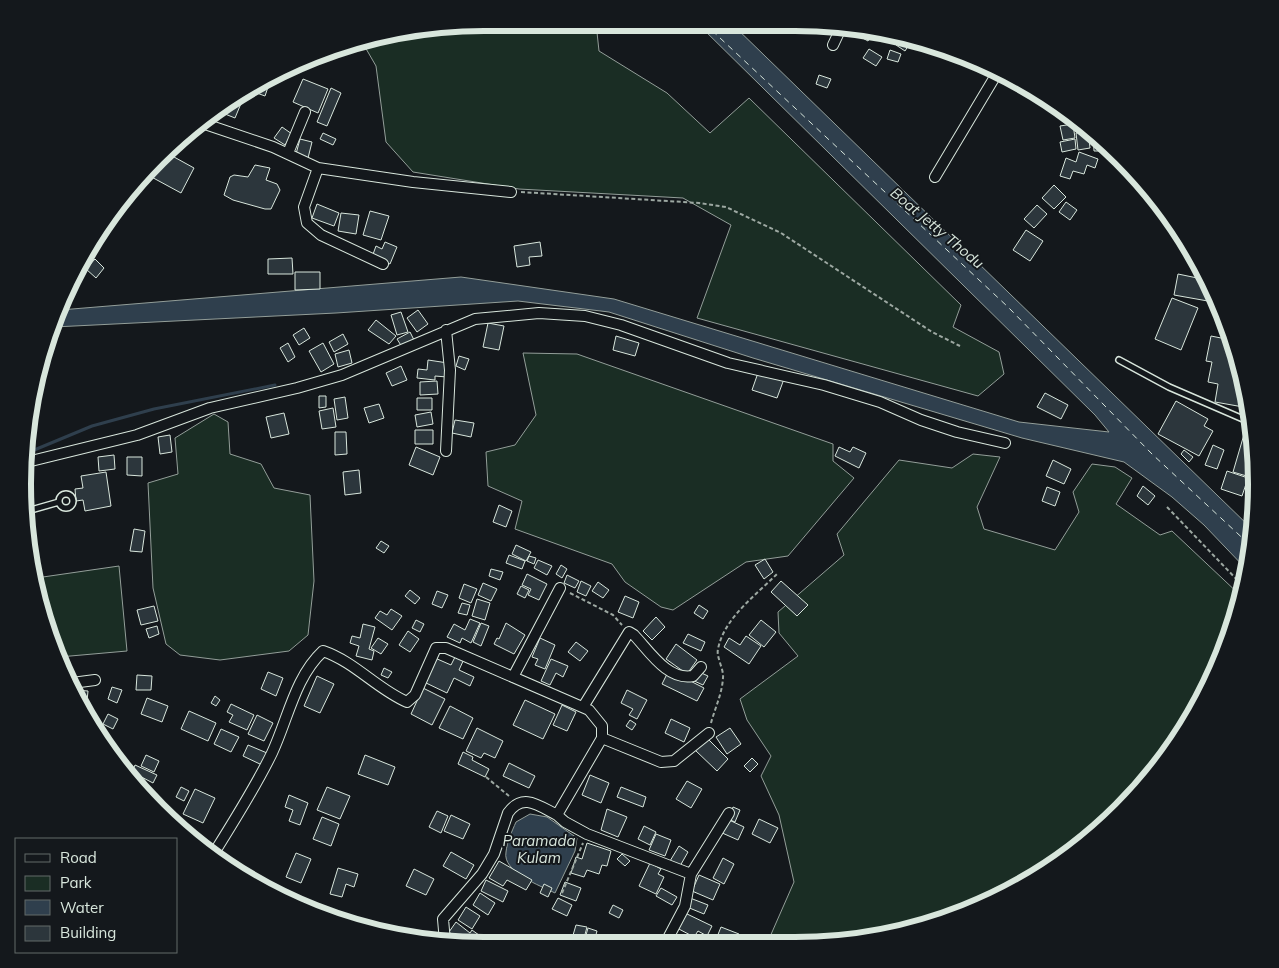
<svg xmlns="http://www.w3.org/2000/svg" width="1279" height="968" font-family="Mulish,sans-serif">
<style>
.green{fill:#1a2d24;stroke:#939e99}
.water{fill:#2f3f4d;stroke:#939e99}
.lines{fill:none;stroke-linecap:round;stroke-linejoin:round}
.stream{stroke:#2f3f4d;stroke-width:3}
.ferry{stroke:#d8e6dc;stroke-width:1;stroke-dasharray:6 5;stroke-linecap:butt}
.building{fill:#2c363c;stroke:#d8e6dc}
.lane-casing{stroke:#d8e6dc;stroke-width:8}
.street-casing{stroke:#d8e6dc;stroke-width:12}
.path{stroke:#9da8a2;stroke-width:2;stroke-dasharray:4 2.5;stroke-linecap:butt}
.lane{stroke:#14181c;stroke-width:5}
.street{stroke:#14181c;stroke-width:10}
.labels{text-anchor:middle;stroke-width:4;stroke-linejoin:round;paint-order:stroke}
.water-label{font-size:15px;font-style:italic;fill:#d8e6dc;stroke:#14181c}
.rim{fill:none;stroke:#d8e6dc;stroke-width:6}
</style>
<rect width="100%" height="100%" fill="#14181c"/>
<path class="green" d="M484,23H596L599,51L667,93L710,133L749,98L961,305L953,327L999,352L1004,374L978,396L697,318L731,225L683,198L519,189L413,172L386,142L376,66L361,40Z
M523,353L577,354L833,444V461L854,478L788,556L746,562L673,610L661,607L625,582L612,564L515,529L522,501L488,486L486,452L515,445L536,415Z
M214,414L228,422L230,454L261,464L274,488L310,495L314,581L308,635L289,651L220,660L180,655L166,644L153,588L148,483L178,474L175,438Z
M973,454L1000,457L977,507L984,529L1055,550L1079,512L1073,492L1092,464L1115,467L1132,478L1116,504L1160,535L1172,531L1241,596L1221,660L1179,740L1122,810L1052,868L971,910L855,942H771L769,939L794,882L779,815L761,776L771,756L747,720L740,699L798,656L779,633L778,612L844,555L837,534L899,460L952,468Z
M119,566L127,651L59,657L47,632L36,578Z"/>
<path class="water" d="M697,23H731L1252,529L1248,571L1204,525L1172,497L1124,462L1022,438L753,358L609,312L518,301L336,313L54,327L60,310L461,277L614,299L1019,422L1109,432L1095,415Z
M530,814L547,817L577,838L575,851L555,893C541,886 502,872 506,852C507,842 512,831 516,822Z"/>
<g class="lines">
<path class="stream" d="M27,453L92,426L154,409L275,385"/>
<path class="ferry" d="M704,23L1008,307L1152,454L1250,545"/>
</g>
<path class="building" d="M847,27L867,30L866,33L871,36L868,41L846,29Z
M901,36L913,38L905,51L896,45Z
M869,49L882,57L876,66L863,58Z
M890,50L901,54L898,62L887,59Z
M819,75L831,79L827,88L816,84Z
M271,77L267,86L259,82Z
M303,79L328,89L318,113L293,102Z
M258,83L268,87L265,96L254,92Z
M331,88L341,93L327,126L317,122Z
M248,89L244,100L237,97Z
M235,98L242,101L235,118L225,114L229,103Z
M1062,109L1074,119V120H1062Z
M1073,124L1075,138L1063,140L1060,126Z
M282,127L292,134L285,145L274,138Z
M1088,131L1090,148L1078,150L1076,133Z
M323,133L336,139L333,145L320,139Z
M1093,134L1106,145V151H1094Z
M300,139L312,142L308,158L296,154Z
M1075,139L1076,149L1062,152L1060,142Z
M165,152L194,168L181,193L146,174L157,158Z
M1079,152L1098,159L1095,168L1087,165L1084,174L1073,171L1070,179L1060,176L1066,158L1076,162Z
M255,165L270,168L266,180L277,184L280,190L271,209H265L233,200L224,195L230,177L234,175L248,177Z
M1054,185L1066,197L1054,209L1042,198Z
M1066,202L1077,210L1070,220L1059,212Z
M317,204L339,213L334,226L312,218Z
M1037,205L1047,214L1034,228L1024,219Z
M370,211L389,216L381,240L363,235Z
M341,213L359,215L356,234L338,231Z
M1026,230L1043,241L1030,261L1013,250Z
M385,242L397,247L390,264L372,257L376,246L382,249Z
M540,242L542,256L529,257L530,265L517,267L514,246Z
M292,258L293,274H268V259Z
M95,259L104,268L96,278L86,269Z
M295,272H320V289L295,290Z
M1178,274L1207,280L1219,303L1174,295Z
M1172,298L1198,308L1181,350L1155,339Z
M418,310L428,324L417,332L407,318Z
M401,312L408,332L397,335L391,315Z
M376,320L396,336L389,344L368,330Z
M488,323L504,326L499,350L483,347Z
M304,328L310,338L299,345L293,335Z
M410,332L414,340L402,347L397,339Z
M343,334L348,344L334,352L329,342Z
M616,336L639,343L635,356L613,350Z
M1211,336L1231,340L1248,394L1249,408L1215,402L1218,384L1208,382L1212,362L1206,361Z
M288,343L295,357L288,362L280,348Z
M323,343L334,364L321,372L309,351Z
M349,350L352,363L338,367L335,354Z
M459,356L469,359L465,370L456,366Z
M428,360L448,363L447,377L435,376V380L417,378L418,369L427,370Z
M401,366L407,380L392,386L386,373Z
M759,370L784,379L777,398L752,390Z
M437,381L438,394L420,395V382Z
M1045,393L1068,405L1061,419L1037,407Z
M319,396H326V407L319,408Z
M345,397L348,418L337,420L334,399Z
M417,398H432V410H417Z
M1176,401L1208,419L1204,426L1213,431L1199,456L1158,434Z
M379,404L384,418L369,423L364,408Z
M333,408L336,427L322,429L319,411Z
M431,412L433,424L417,427L415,415Z
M284,413L289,434L271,438L266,417Z
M455,420L474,423L471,437L452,433Z
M415,430H433V444H415Z
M1245,431L1251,433L1254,461L1250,477L1233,472Z
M335,432H346L347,454L335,455Z
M170,435L172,452L160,454L158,437Z
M1213,445L1224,450L1217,469L1205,465Z
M416,447L440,457L433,475L409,465Z
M839,447L850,452L853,447L866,453L859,468L835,456Z
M1184,450L1193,457L1189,462L1181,454Z
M114,455L115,469L99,471L98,457Z
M127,457H142V476L127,475Z
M1053,460L1071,469L1064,484L1046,476Z
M359,470L361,493L345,495L343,472Z
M1227,471L1248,478L1242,496L1221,489Z
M106,472L111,506L85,511L83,500L76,501L75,489L83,488L81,476Z
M1143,486L1155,496L1148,505L1137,496Z
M1047,487L1060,492L1055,506L1042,501Z
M499,505L512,511L506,527L493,522Z
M134,529L145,531L142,552L130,551Z
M381,541L389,546L384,553L376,548Z
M516,545L531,552L526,561L512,554Z
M509,555L525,561L522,569L506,563Z
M529,556L536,558L534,564L527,561Z
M765,559L773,572L764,579L755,565Z
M538,560L552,566L547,575L534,568Z
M561,565L567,569L562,578L556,574Z
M491,569L503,572L500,580L489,576Z
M527,574L547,584L539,600L528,595L531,589L522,585Z
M567,575L579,581L575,588L564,583Z
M581,581L591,586L586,596L577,592Z
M781,581L808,605L797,616L771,592Z
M598,582L609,590L603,598L592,591Z
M483,583L497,589L491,601L478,595Z
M464,584L477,589L471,603L459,598Z
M521,586L529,590L525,598L517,594Z
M410,590L420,598L415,604L405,596Z
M437,591L448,595L442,608L432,604Z
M625,596L639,602L633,618L618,612Z
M477,599L490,603L485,620L472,616Z
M462,603L470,605L467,615L458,613Z
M699,605L708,611L703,619L694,613Z
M154,606L158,621L141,625L137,610Z
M391,609L402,616L392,630L375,618L380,611L387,615Z
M656,617L665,627L652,640L643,631Z
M470,619L480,623L471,643L462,638L460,643L447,637L454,624L465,630Z
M416,620L424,624L420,632L412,628Z
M761,620L776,632L764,647L749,635Z
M481,623L489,626L481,646L473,642Z
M506,623L525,635L514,654L494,644L497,638L499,639Z
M363,624L375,627L369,649L374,651L372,660L356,656L359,646L350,643L352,636L360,638Z
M157,626L159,634L149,638L146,629Z
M408,631L419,639L410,652L399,645Z
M688,634L705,642L701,651L683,643Z
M746,636L761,646L749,664L724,647L729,638L740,645Z
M378,638L388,644L381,654L371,648Z
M540,638L555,645L545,669L535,665L538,659L532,657Z
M576,642L588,651L580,661L568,652Z
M676,644L697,660L687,674L666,659Z
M456,655L464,659L459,670L474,677L470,686L454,678L447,693L424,682L435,658L451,665Z
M551,659L568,666L563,677L556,673L550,685L541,681Z
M384,668L392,672L388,678L381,675Z
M669,670L704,688L697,701L662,684Z
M697,671L708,676L703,685L692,680Z
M268,672L283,678L276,696L261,689Z
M137,675L152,676L151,690H136Z
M317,676L334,684L320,713L304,706Z
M112,687L122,690L117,703L108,699Z
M423,688L445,699L432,725L411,714Z
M76,690L88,691L86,711Z
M627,690L647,700L637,719L629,715L633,709L621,703Z
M215,696L220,700L216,706L211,703Z
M147,698L168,706L162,722L141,714Z
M525,700L555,714L543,739L513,725Z
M231,704L254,715L247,730L229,722L233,715L227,712Z
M562,705L576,712L567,731L553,725Z
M450,706L473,718L463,739L439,728Z
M189,711L216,723L208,741L181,729Z
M108,714L118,719L113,729L103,724Z
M257,715L273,723L264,741L248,734Z
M671,719L690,728L684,742L665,733Z
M630,720L636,724L632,730L626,726Z
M477,728L503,741L495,758L484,753L481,758L466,751Z
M730,728L741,744L727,754L716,737Z
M221,729L239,737L231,752L214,744Z
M707,738L728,759L717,771L695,750Z
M248,745L267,753L262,765L243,756Z
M463,752L473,757L472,760L489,769L485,777L458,764Z
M146,755L159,761L154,772L141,766Z
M365,755L395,767L388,785L358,774Z
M752,758L758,764L750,772L744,766Z
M509,763L535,776L529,788L503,776Z
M135,765L157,775L153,783L132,772Z
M590,775L609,783L601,803L582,795Z
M687,781L702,789L691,808L676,799Z
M181,787L189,791L184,801L176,797Z
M327,787L350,796L340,819L317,810Z
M621,787L646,797L643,807L617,797Z
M195,789L215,798L203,823L183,814Z
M289,795L308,803L300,825L289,821L293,810L285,807Z
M733,807L740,810L735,822L728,819Z
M607,809L627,817L618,837L601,830Z
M437,811L448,816L441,833L429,827Z
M451,815L470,824L463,839L444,831Z
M322,817L339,824L331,846L313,839Z
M727,819L744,827L738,840L720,832Z
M759,819L778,828L770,843L752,834Z
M644,826L656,832L650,845L638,839Z
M656,834L671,840L665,856L649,850Z
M587,843L611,851L607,866L602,865L599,874L587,870L584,877L571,873L576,857L582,859Z
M679,846L688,852L680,866L670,861Z
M451,852L474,865L466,879L443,866Z
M296,853L311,859L301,883L286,877Z
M622,854L630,861L625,866L617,859Z
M723,858L734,864L724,884L713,878Z
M499,861L532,880L526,890L507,880L503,886L489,878Z
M650,863L661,869L658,874L664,877L656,894L639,886Z
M338,868L358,874L354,887L346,884L342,897L330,894Z
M414,869L434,879L426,895L406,886Z
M699,875L720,884L713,900L692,891Z
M486,880L508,891L503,902L481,891Z
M565,882L581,888L576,901L560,895Z
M544,884L552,888L548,897L540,893Z
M661,888L677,897L672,905L656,896Z
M480,893L495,903L488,915L473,905Z
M558,898L572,905L567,916L552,909Z
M690,898L708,905L704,914L687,907Z
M613,905L623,910L619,918L609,913Z
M466,907L480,916L472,929L458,920Z
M685,913L712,926L707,936L698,931L694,937L677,928Z
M456,922L470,933L472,930L483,938L481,942H461L449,932Z
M576,925L587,927L583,942H571Z
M721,927L739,934L735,942H715Z
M588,928L597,931L594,942H584Z"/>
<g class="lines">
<defs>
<path id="lane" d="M1119,360L1169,387L1250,422
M59 501a7 7 0 1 1 14 0a7 7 0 1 1-14 0Z
M24,512L59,502"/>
<path id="street" d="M833,45L842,26
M202,123L273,147L318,168L413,182L511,192
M288,153L305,112
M318,168L304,207L307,223L321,235L383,264
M935,177L996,75
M446,451L450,370L446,330
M27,462L137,435L210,408L297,388L342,375L475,319L539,313L585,316L621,325L728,363L824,385L880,402L921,420L957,432L1005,443
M513,677L560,588
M72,683L95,680
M583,707L629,632L634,635C650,652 668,681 693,676L701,667
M602,738L661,762L674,761L709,733
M557,815L565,822L587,834L691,874
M214,853C234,821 255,788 272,753C288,719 295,677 323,651C355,662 377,689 407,702L415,695L436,648H446L589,710L602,726V738L557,815C539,806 523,792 508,813L494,854L482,874L443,919L445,942
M666,942L685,906L691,874L729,813"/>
</defs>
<use href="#lane" class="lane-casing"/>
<use href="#street" class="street-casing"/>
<path class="path" d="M521,192L699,203L726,207L781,233L932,332L960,346
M1167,507L1244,587
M570,593L613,615L622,625
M711,723C715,708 722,694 723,678C724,669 716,657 718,649C724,618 756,595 777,574
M486,777L509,796
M562,893L583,843"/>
<use href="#lane" class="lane"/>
<use href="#street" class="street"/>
</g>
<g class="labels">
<g class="water-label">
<text transform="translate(937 228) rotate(40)" y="5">Boat Jetty Thodu</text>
<text x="539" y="846">Paramada<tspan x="539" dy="17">Kulam</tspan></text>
</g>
</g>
<path d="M0 0H1279V968H0ZM484 31H795A453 453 0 0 1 1248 484V484A453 453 0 0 1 795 937H484A453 453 0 0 1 31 484V484A453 453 0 0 1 484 31Z" fill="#14181c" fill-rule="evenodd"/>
<path class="rim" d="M484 31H795A453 453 0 0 1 1248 484V484A453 453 0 0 1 795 937H484A453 453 0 0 1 31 484V484A453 453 0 0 1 484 31Z"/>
<rect x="15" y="838" width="162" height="115" fill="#14181c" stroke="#626a69"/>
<rect x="25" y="854" width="25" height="8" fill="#14181c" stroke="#626a69"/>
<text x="60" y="863" font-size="15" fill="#d8e6dc">Road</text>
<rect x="25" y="876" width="25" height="15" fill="#1a2d24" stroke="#626a69"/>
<text x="60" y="888" font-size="15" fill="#d8e6dc">Park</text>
<rect x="25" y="900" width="25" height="15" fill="#2f3f4d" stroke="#626a69"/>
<text x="60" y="913" font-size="15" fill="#d8e6dc">Water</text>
<rect x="25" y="926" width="25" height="15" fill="#2c363c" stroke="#626a69"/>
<text x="60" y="938" font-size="15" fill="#d8e6dc">Building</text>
</svg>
